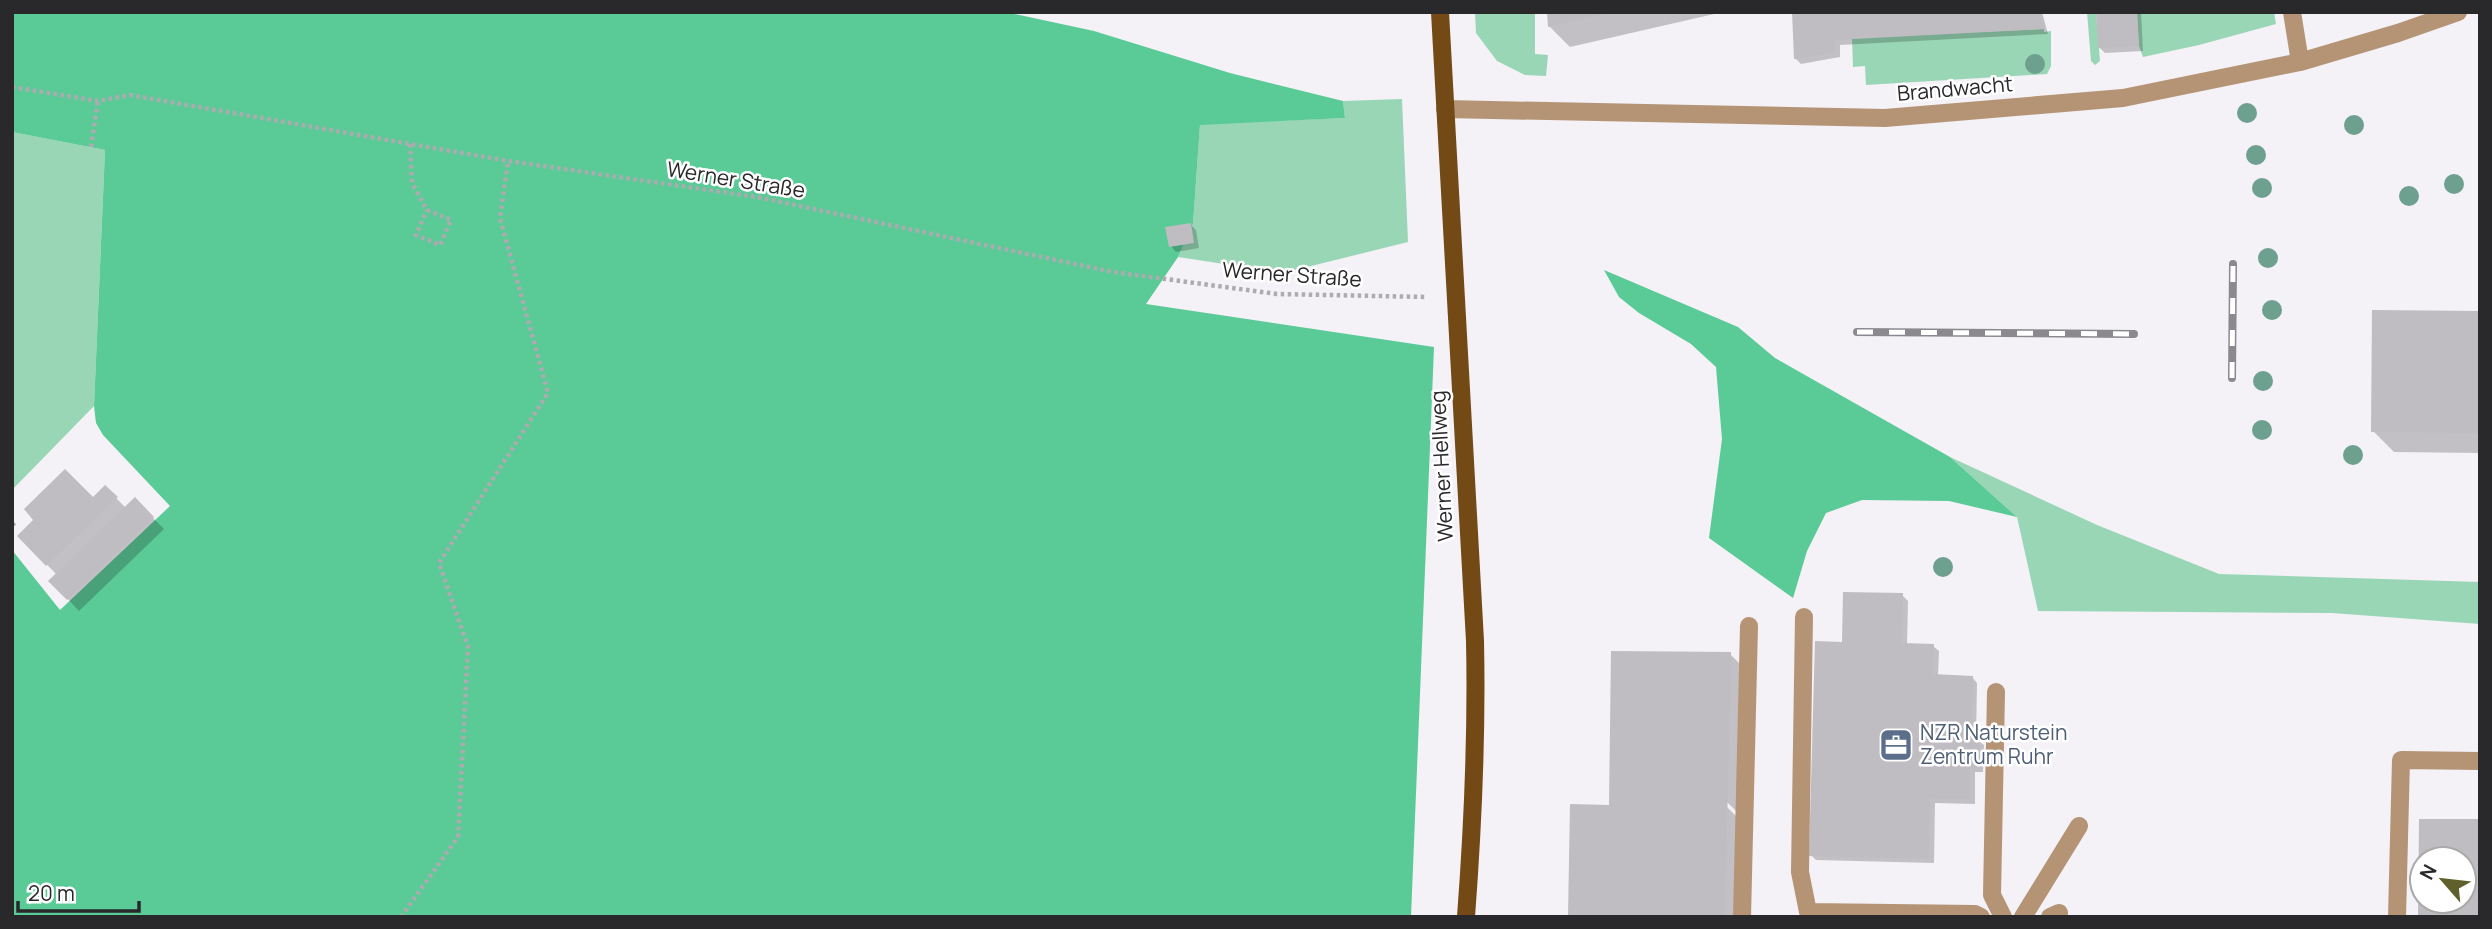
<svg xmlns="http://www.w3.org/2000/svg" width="2492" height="929" font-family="Manrope,sans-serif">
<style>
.green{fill:#98d6b5}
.forest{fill:#5aca97}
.shadow{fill:#0003}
.building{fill:#bfbcc2;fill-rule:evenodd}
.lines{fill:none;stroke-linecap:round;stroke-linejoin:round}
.path{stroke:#adabb0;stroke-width:4.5;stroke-dasharray:3.5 3.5;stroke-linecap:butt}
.minor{stroke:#b49475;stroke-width:18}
.major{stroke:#734915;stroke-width:18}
.rail-casing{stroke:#8b898d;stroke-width:8}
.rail{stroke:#fff;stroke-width:5;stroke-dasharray:16;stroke-linecap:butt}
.tree{fill:#6ea090}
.labels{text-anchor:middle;stroke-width:5;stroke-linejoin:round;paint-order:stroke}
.street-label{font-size:21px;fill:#29282a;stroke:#fff}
.service-label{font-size:21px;fill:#4e5e75;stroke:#fff;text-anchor:start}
</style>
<rect width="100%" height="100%" fill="#f4f1f7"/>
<path class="green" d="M1475,12H1535V54L1548,55L1546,76L1525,75L1497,61L1476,33Z
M2087,12H2096L2100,61L2095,65L2091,61Z
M2137,12H2274L2276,24L2199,45L2143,57L2139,46Z
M2044,29V32L2051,31V66L2047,74L1866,85L1865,66L1853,67L1852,38Z
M1402,99L1408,242L1283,273L1178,257L1193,224L1200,124L1345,118L1343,101Z
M12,132L105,150L94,406L12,490Z
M1950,457L2097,525L2219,574L2480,582V624L2332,613L2038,611L2017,517Z"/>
<path class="forest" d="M12,12H1005L1094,31L1230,73L1343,101L1345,118L1200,125L1193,224L1178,257L1146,304L1434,347L1411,917H12V550L60,610L170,506L103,435L96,423L94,406L105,150L12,132Z
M1604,270L1738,327L1775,358L1950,457L2017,517L1949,501L1862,500L1826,513L1807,551L1793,598L1709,538L1722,439L1716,367L1691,344L1639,313L1619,297Z"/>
<path class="shadow" d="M1549,12H1723L1570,47L1549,26Z
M1793,12H2042L2048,34L1840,45V57L1801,64L1795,58Z
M2098,12H2141L2143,51L2105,53L2100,48Z
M1190,224L1196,230L1199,248L1176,252L1171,246Z
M2480,312V453L2394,452L2373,431Z
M105,487L126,508L135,500L164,529L79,611L51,581L57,575L19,536L93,499Z
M1902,595L1908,601L1907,645L1933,646L1939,651L1938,676L1972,677L1977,683L1976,739L1984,745L1983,772H1975V804L1935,803L1934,863L1816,860L1811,855L1843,644Z
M1730,654L1747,671L1745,820L1727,802V807L1749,829L1746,917H1570L1611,806Z"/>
<path class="building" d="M1547,12H1608V13L1548,27Z
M1792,12H2039L2044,29L1835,40V52L1794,59Z
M2096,12H2137L2139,46L2098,48Z
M1191,223L1194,243L1169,247L1165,227Z
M2372,310L2480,311V433L2371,432Z
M65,469L93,497L105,485L118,497L46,566L17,536L33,520L24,509Z
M135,497L154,517L67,600L48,581Z
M1843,592L1903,593L1902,643L1934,644L1933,674L1973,676L1971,738H1979L1978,768L1970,767V799H1930L1929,859L1809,856L1815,641L1842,642Z
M1611,651L1731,652L1725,917H1568L1570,804L1609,805Z
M2419,819H2480V917H2418ZM2422,859H2464V901H2422Z"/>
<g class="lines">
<path class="path" d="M12,87L98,101L130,95L508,161L757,197L1113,272L1277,294L1427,297
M410,144L412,183L427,210L451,220L440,245L416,235L427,210
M91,147L98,101
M12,525L16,522
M401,917L458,837L468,647L439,563L548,393L500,218L508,161"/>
<path class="minor" d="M2292,12L2300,62
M1445,109L1885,118L2123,98L2300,62L2398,33L2458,12
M1804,617L1800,872L1808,912L1975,914L1981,917
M1996,692L1992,895L2003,917
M1742,917L1749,626
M2023,917L2079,826
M2050,917L2059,913
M2397,917L2401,760L2480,761"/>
<path class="major" d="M1440,12L1475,641C1477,733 1473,824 1466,917"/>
<defs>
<path id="rail" d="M1857,332L2134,334
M2232,378L2233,264"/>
</defs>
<use href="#rail" class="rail-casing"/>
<use href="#rail" class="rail"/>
</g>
<g class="tree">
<circle cx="2035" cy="64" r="10"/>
<circle cx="2247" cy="113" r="10"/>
<circle cx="2354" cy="125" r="10"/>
<circle cx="2256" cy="155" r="10"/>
<circle cx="2454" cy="184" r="10"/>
<circle cx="2262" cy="188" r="10"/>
<circle cx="2409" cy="196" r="10"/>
<circle cx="2268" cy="258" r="10"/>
<circle cx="2272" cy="310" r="10"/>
<circle cx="2263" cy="381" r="10"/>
<circle cx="2262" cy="430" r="10"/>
<circle cx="2353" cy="455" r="10"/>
<circle cx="1943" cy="567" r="10"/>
</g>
<defs>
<symbol id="office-square" viewBox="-11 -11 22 22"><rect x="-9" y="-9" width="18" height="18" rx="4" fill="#5c6f8a" stroke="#fff"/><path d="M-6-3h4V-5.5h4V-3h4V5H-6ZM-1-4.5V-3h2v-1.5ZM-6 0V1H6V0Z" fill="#fff"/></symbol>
</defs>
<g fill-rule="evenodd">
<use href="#office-square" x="1877" y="726" width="38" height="38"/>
</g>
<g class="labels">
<g class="street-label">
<text transform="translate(1955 89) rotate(-5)" y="7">Brandwacht</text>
<text transform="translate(736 180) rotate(9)" y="7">Werner Straße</text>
<text transform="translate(1292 275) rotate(4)" y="7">Werner Straße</text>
<text transform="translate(1442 466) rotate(-93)" y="7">Werner Hellweg</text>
</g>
<g class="service-label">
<text x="1920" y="740">NZR Naturstein<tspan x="1920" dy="24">Zentrum Ruhr</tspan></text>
</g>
</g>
<rect width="2492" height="929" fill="none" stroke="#29282a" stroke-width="28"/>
<g transform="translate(2443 880) rotate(298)"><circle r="33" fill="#ffffff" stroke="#a9a9aa" stroke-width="2"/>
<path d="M0-5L12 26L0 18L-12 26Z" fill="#60602d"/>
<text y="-10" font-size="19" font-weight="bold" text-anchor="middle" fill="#29282a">N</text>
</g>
<path d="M18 901v10h121v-10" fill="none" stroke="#29282a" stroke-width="3.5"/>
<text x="28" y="901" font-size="21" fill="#29282a" stroke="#ffffff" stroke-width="5" paint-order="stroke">20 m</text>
</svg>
